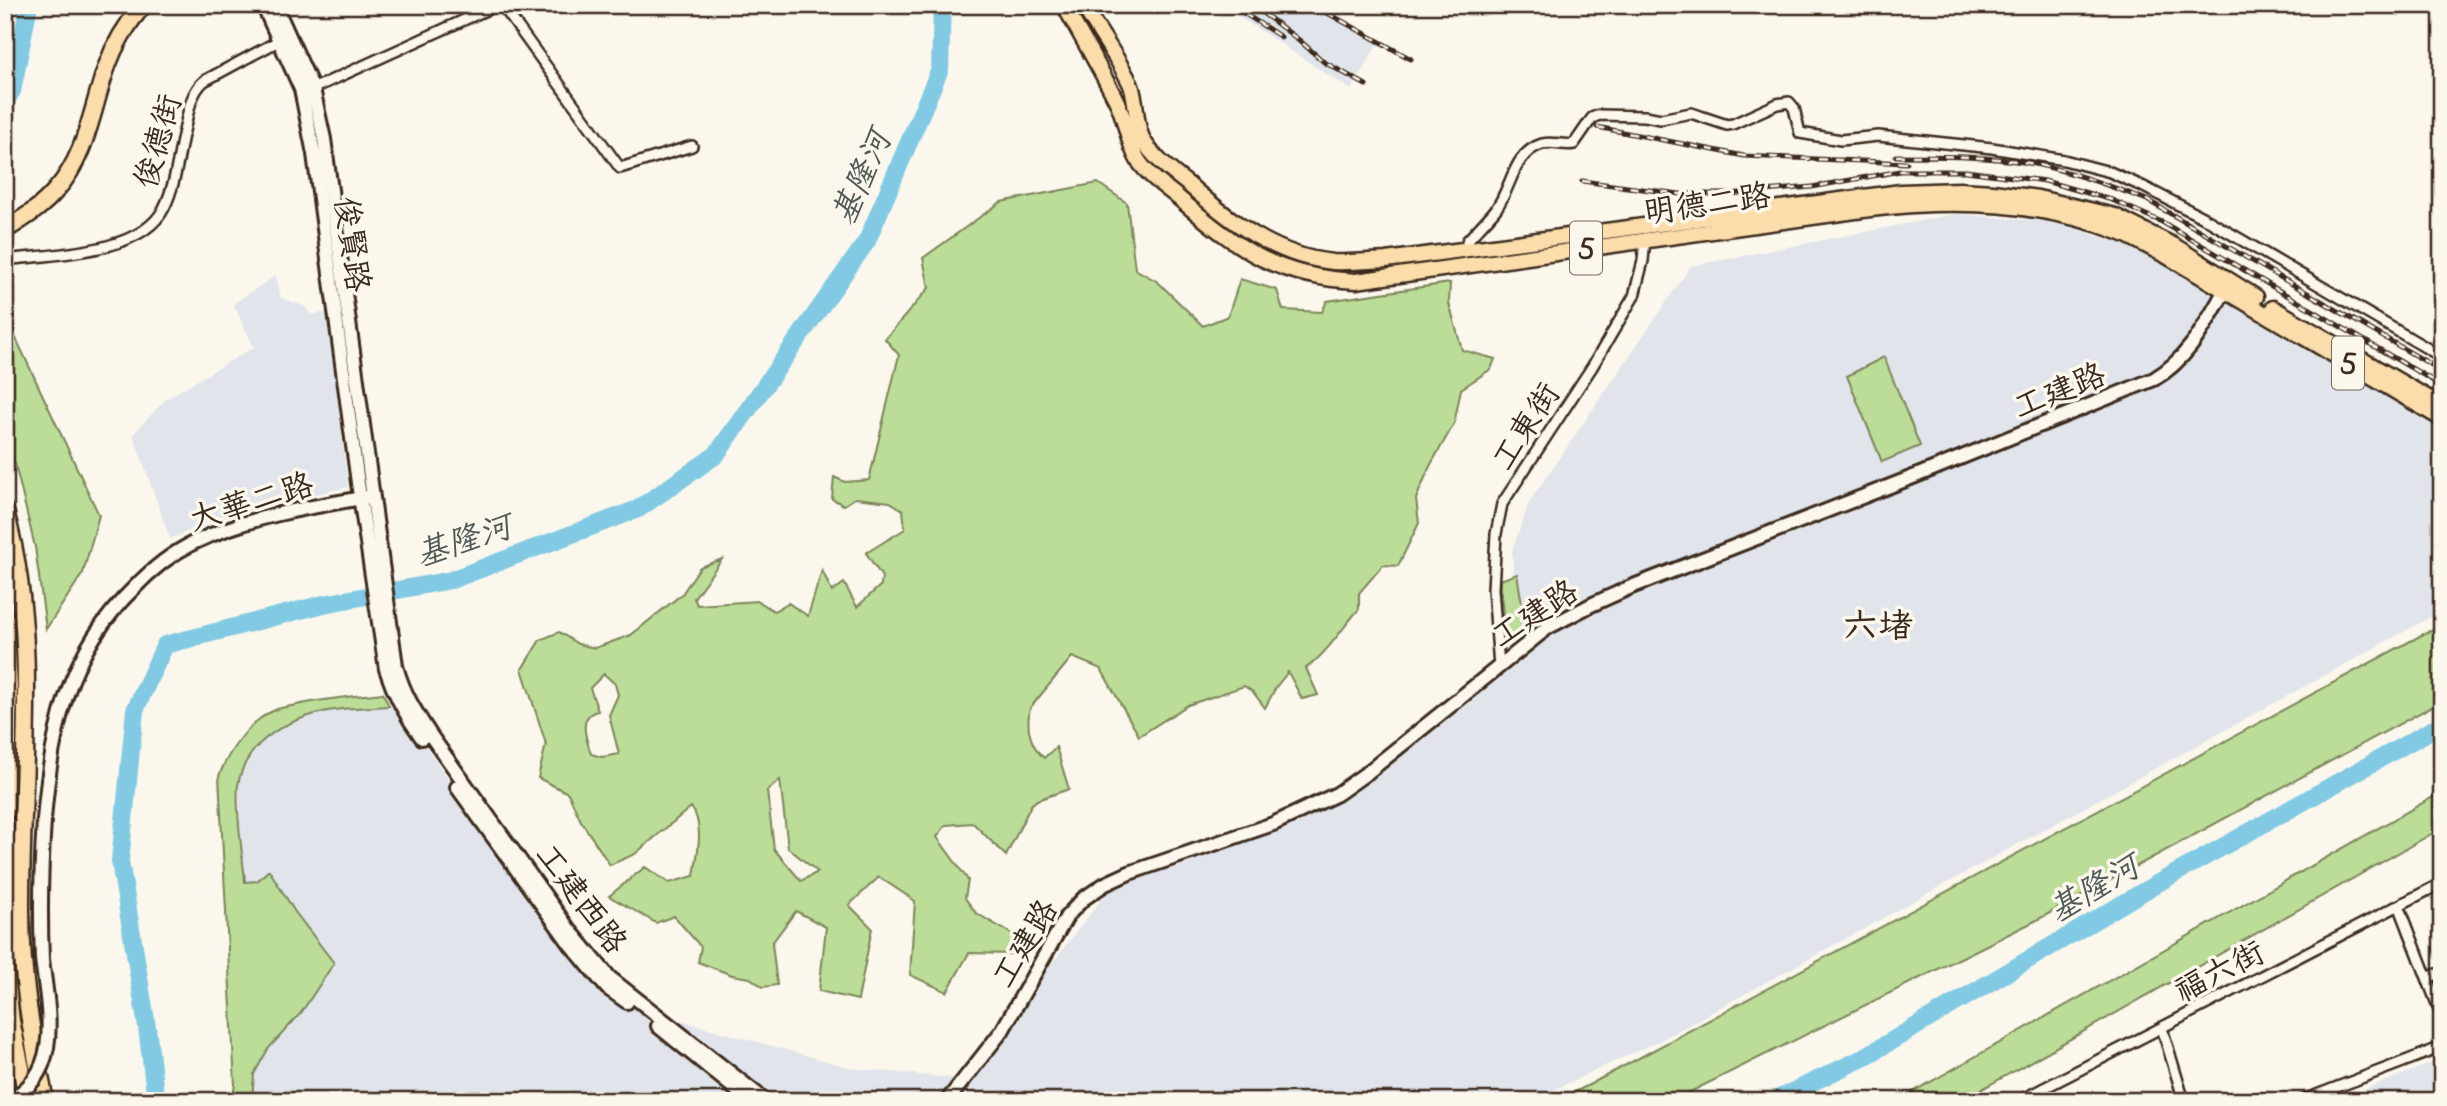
<svg xmlns="http://www.w3.org/2000/svg" width="2447" height="1106" font-family="'Indie Flower','LXGW WenKai TC',sans-serif">
<style>
.built{fill:#e1e5eb}
.green{fill:#bbdd97;stroke:#7b845a;stroke-width:2;fill-rule:evenodd}
.lines{fill:none;stroke-linecap:round;stroke-linejoin:round}
.river{stroke:#82cae3;stroke-width:18}
.street-casing{stroke:#3b2a1e;stroke-width:14}
.secondary-casing{stroke:#3b2a1e;stroke-width:18}
.primary-casing{stroke:#3b2a1e;stroke-width:19}
.highway-casing{stroke:#3b2a1e;stroke-width:21}
.street{stroke:#fbf7ec;stroke-width:9}
.secondary{stroke:#fbf7ec;stroke-width:12}
.primary{stroke:#faddab;stroke-width:14}
.highway{stroke:#faddab;stroke-width:16}
.rail-casing{stroke:#3b2a1e;stroke-width:5}
.rail{stroke:#fbf7ec;stroke-width:2.5;stroke-dasharray:8;stroke-linecap:butt}
.secondary-bridge-casing{stroke:#3b2a1e;stroke-width:18;stroke-linecap:butt}
.secondary-bridge{stroke:#fbf7ec;stroke-width:12}
.labels{text-anchor:middle;stroke-width:7;stroke-linejoin:round;paint-order:stroke}
.shield{fill:#fbf7ec;stroke:#75685c;stroke-width:2}
.shield-label{font-size:30px;font-weight:bold;fill:#3b2a1e}
.street-label{font-size:32px;fill:#3b2a1e;stroke:#fbf7ec}
.water-label{font-size:33px;font-style:italic;fill:#505a59;stroke:#fbf7ec}
.quarter-label{font-size:35px;fill:#3b2a1e;stroke:#fbf7ec}
</style>
<rect width="100%" height="100%" fill="#fbf7ec"/>
<filter id="ink" filterUnits="userSpaceOnUse"><feTurbulence type="fractalNoise" baseFrequency=".0143" numOctaves="2"/><feDisplacementMap in="SourceGraphic" scale="14" xChannelSelector="R" yChannelSelector="G"/><feConvolveMatrix kernelMatrix="1 2 1 2 8 2 1 2 1" color-interpolation-filters="sRGB"/></filter>
<g filter="url(#ink)">
<path class="built" d="M1221,5H1319L1379,42L1351,90Z
M1955,214L2056,222L2140,250L2442,427V611L1663,1039L1530,1101H252L254,1074L268,1049L301,1013L295,912L269,871L257,881L245,882L238,799V785L243,769L256,747L264,738L281,727L319,712L389,706L408,723L429,751L558,938L615,1002L851,1068L973,1080L1004,1044L1030,991L1109,890L1302,821L1360,788L1519,663L1512,550L1530,501L1691,266Z
M276,275L281,298L304,306L311,315L327,312L348,487L293,499L205,524L170,539L133,434L167,398L254,347L233,304Z
M2442,1061V1101H2334L2427,1065Z"/>
<path class="green" d="M1098,183L1127,203L1135,269L1158,282L1203,326L1228,316L1240,279L1277,290L1283,310L1322,312L1327,301L1450,283L1449,303L1462,350L1495,359L1491,369L1461,389L1454,424L1430,466L1416,499L1419,523L1398,566L1383,565L1359,593V609C1342,628 1326,655 1306,668L1318,695L1302,699L1288,672L1276,687L1265,708L1253,692L1244,686L1188,705L1139,736L1101,669L1072,657L1030,708C1026,727 1030,745 1044,758L1056,747L1069,789L1037,800L1031,805L1006,856L973,823L946,825L937,837L968,880L965,898L976,913L1022,940L1013,954L969,953L947,992L910,975L915,901L879,877L849,905L872,928L858,1000L819,991L826,927L796,911L772,943L777,985L763,987L750,978L732,975L698,962L701,947L674,916L656,923L609,896L645,867L669,883L694,876C697,855 705,825 691,807L635,854L610,865L581,821L568,793L538,778L546,744L522,669L540,640L559,632L578,644L595,648L631,635L682,594L700,567L722,559L694,598L697,605L758,601L774,611L788,603L808,616L822,570L832,592L844,583L857,607L881,585L882,577L866,553L905,529L903,510L890,502L855,498L844,505L832,499L834,477L845,482L869,480L899,355L885,339L929,288L923,258L1001,202ZM604,674L615,684L618,695L609,715L619,754L602,757L591,754C586,739 577,715 598,711L590,688ZM780,780L788,848L818,872L801,881L774,849L767,791Z
M5,315L99,515L83,573L46,629L35,547L15,464L5,443Z
M1884,357L1920,446L1882,462L1847,376Z
M1517,574L1526,628L1505,639L1500,580Z
M2442,624V701L2035,921L1672,1101H1556L1587,1086Z
M383,693L389,706C366,708 340,707 319,713C282,722 245,744 238,785C235,809 243,856 245,882L257,881L269,870L295,912L334,963L301,1013L268,1049L254,1074L252,1101H230L235,1086L219,776C228,752 250,720 275,710C281,707 289,707 296,705C325,699 353,696 383,693Z
M2442,792V828L1961,1101H1897Z"/>
<g class="lines">
<path class="river" d="M5,102L12,91L29,5
M156,1101L147,1027L120,861L135,710L165,645L324,604L451,580L638,509L716,455L867,241L940,69L942,5
M1773,1101L1861,1059L2151,887L2442,724"/>
<defs>
<path id="street" d="M502,5L620,168L692,146
M310,90L497,5
M1467,241C1477,230 1487,220 1496,209C1512,187 1513,153 1542,144C1553,141 1563,146 1574,144L1592,118L1599,115L1645,116L1661,119L1691,113L1727,125L1733,124L1777,104L1789,102L1794,108L1800,133L1841,140L1878,136L1992,148L2064,160L2110,172L2144,187L2204,218L2442,357
M5,260C50,254 141,255 164,208C175,186 178,159 183,135C188,117 189,94 204,81L284,38
M1499,666L1493,589L1496,534L1502,504L1592,367L1634,296L1643,261L1645,238
M2399,905L2442,1017
M2427,978L2442,972
M2162,1028L2184,1101
M2019,1101L2442,883
M2301,1101L2442,1047"/>
<path id="secondary" d="M263,5L301,89L314,154L358,483L386,669C394,694 406,716 422,738
M275,5L313,89L324,139L396,666C403,693 416,713 431,736L568,928L610,978L766,1101
M457,787L571,945L607,988L627,1002
M42,959C40,913 41,866 44,820C51,731 67,653 134,588C151,570 171,554 193,543C247,517 309,507 368,497
M658,1026L750,1101
M947,1101L1002,1031L1067,916L1083,899L1105,884L1129,873L1273,824L1337,794L1368,772L1547,628L1591,605L1631,587L1913,477L2154,379C2192,357 2208,318 2230,282"/>
<path id="primary" d="M1064,5C1082,38 1102,71 1118,104C1126,122 1128,143 1138,160C1148,176 1167,188 1181,200C1240,250 1276,277 1356,281L1870,209C1954,199 2041,201 2121,233C2136,239 2150,248 2165,255L2442,419
M1083,5C1098,31 1117,56 1130,83C1138,101 1134,123 1143,140C1153,158 1174,173 1189,185C1230,221 1276,257 1333,262C1350,263 1369,261 1386,260L1901,192L1960,190L1993,192L2038,198L2115,216L2173,245L2256,297
M2273,308L2442,406"/>
<path id="highway" d="M5,230C24,218 42,207 56,190C87,156 92,107 107,66C115,43 128,23 143,5
M5,511C41,642 20,778 21,912C21,976 32,1038 45,1101
M5,618L9,686L5,812
M5,968L11,1021L28,1101"/>
</defs>
<use href="#street" class="street-casing"/>
<use href="#secondary" class="secondary-casing"/>
<use href="#primary" class="primary-casing"/>
<use href="#highway" class="highway-casing"/>
<use href="#street" class="street"/>
<use href="#secondary" class="secondary"/>
<use href="#primary" class="primary"/>
<use href="#highway" class="highway"/>
<defs>
<path id="rail" d="M1231,5L1281,37
M1252,5L1299,40L1324,62L1366,85
M1313,5L1411,59
M1597,127L1744,156L1907,163
M1896,156C1942,156 1989,156 2035,164C2073,172 2111,186 2147,200L2442,371
M1582,181L1680,194H1728L1812,187L1900,171H1966L2045,181L2112,200L2162,222L2442,386"/>
</defs>
<use href="#rail" class="rail-casing"/>
<use href="#rail" class="rail"/>
<defs>
<path id="secondary-bridge" d="M7,1101C64,1074 48,1009 42,959"/>
</defs>
<use href="#secondary-bridge" class="secondary-bridge-casing"/>
<use href="#secondary-bridge" class="secondary-bridge"/>
</g>
</g>
<g class="labels">
<g class="shield">
<rect x="1570" y="221.5" width="32" height="53" rx="5"/>
<rect x="2332" y="336.5" width="32" height="53" rx="5"/>
</g>
<g class="shield-label">
<text x="1586" y="258">5</text>
<text x="2348" y="373">5</text>
</g>
<g class="street-label">
<text transform="translate(157 141) rotate(-74)" y="11">俊德街</text>
<text transform="translate(1707 203) rotate(-8)" y="11">明德二路</text>
<text transform="translate(353 244) rotate(82)" y="11">俊賢路</text>
<text transform="translate(2059 390) rotate(-22)" y="11">工建路</text>
<text transform="translate(1525 426) rotate(-57)" y="11">工東街</text>
<text transform="translate(251 501) rotate(-17)" y="11">大華二路</text>
<text transform="translate(1534 613) rotate(-33)" y="11">工建路</text>
<text transform="translate(582 898) rotate(53)" y="11">工建西路</text>
<text transform="translate(1024 943) rotate(-59)" y="11">工建路</text>
<text transform="translate(2219 971) rotate(-27)" y="11">福六街</text>
</g>
<g class="water-label">
<text transform="translate(860 177) rotate(-66)" y="12">基隆河</text>
<text transform="translate(463 539) rotate(-18)" y="12">基隆河</text>
<text transform="translate(2093 887) rotate(-30)" y="12">基隆河</text>
</g>
<g class="quarter-label">
<text x="1878" y="637">六堵</text>
</g>
</g>
<rect width="2447" height="1106" fill="none" stroke="#fbf7ec" stroke-width="28"/>
<rect x="14" y="14" width="2419" height="1078" fill="none" stroke="#3b2a1e" stroke-width="2.5" filter="url(#ink)"/>
</svg>
